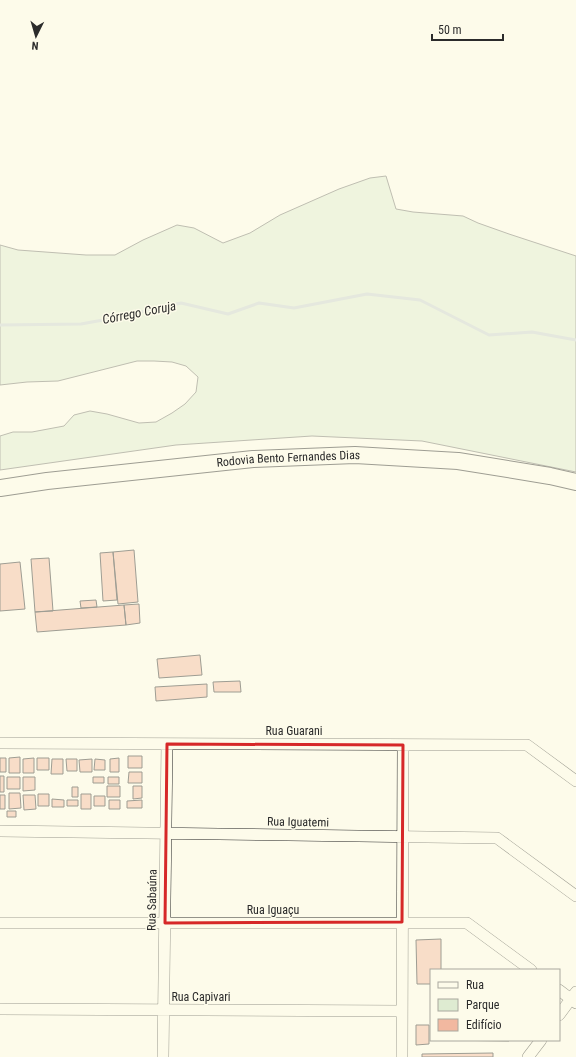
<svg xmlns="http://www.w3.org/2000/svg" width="576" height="1057" font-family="'Roboto Condensed',sans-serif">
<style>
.green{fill:#deebd1;stroke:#74746e}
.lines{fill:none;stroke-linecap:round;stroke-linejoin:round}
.stream{stroke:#c7d0d0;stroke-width:3}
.building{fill:#f2b8a0;stroke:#2b2b2b}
.minor-casing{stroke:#2b2b2b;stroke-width:12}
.highway-casing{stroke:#2b2b2b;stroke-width:18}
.minor{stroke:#fdfbea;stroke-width:11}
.highway{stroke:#fdfbea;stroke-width:16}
.marked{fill:none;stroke:#d62828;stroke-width:3;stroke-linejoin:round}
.labels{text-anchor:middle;stroke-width:3;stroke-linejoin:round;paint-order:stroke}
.street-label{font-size:12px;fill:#2b2b2b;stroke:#fdfbea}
.water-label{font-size:13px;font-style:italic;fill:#2b2b2b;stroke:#fdfbea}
</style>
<rect width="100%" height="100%" fill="#fdfbea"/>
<path class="green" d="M386,176L396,209L413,212L463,216L478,223L509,234L576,256V472L422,441L312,436L176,445L0,470V436L13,432H32L64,426L74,415L90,411L107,414L139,423L156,422L172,413L185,404L196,392L198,377L186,366L172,362L154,361H137L58,381L27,382L0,385V245L18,250L86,255H115L143,240L177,225L194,228L223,243L250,233L280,215L339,189L370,178Z"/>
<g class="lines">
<path class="stream" d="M0,325L81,324L114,318L181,303L228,314L259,303L294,308L367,294L420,300L489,335L532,332L576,340"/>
</g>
<path class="building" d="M134,550L138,602L118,604L113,552Z
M113,552L117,600L103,601L100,553Z
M49,558L53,611L35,612L31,559Z
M20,562L25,609L0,611V564Z
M96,600L97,607L81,608L80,601Z
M139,604L140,623L126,625L124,605Z
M124,605L126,625L37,632L35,612Z
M200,655L202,675L159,678L157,659Z
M240,681L241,692H214L213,682Z
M207,684V697L156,701L155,687Z
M128,756H142V768H128Z
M20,757V773H9V758Z
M0,758H6V772H0Z
M34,758V773H23V759Z
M37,758H49V770H37Z
M119,758V772H110V759Z
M52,759H63V774H51Z
M66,759H77V771H67Z
M92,759V772H80L79,760Z
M95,759L105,760V770H94Z
M129,772H142V783H128Z
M0,776H4V792H0Z
M7,777H20V789H7Z
M23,777H35V790L23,791Z
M93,777H104V783H93Z
M108,777H119V784H108Z
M107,786H120V797H107Z
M133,786H142V798L133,799Z
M72,787H78V797H72Z
M9,793H20L21,808L9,809Z
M38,794H49V806H38Z
M81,794H91V809H81Z
M0,795H5V809H0Z
M23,795H35L36,809L24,810Z
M94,796H105V806H94Z
M52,799L64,800V807H52Z
M67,800H78V806H67Z
M109,800H120V809H109Z
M142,800V808H127V801Z
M7,811H16V817H7Z
M441,939V970H431V984H417L416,940Z
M416,1025H429V1044L416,1045Z
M441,1040H509V1041Z
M493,1053V1057H422V1054Z"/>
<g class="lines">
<defs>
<path id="minor" d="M0,743L527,745L576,781
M0,831L497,838L576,896
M0,923H467L531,970
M559,990L576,1003
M0,1009L402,1011
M559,1015L576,992
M163,1057L167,744
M402,1057L403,745
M528,1057L541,1040"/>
<g id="highway">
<path id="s1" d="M0,488L47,481L253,459L355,455L458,461L550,476L576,482"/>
</g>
</defs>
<use href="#minor" class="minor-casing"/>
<use href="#highway" class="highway-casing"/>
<use href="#minor" class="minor"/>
<use href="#highway" class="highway"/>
</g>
<path d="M0 0H576V1057H0ZM167,744L403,745L402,922L165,923Z" fill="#fdfbea" fill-opacity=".55" fill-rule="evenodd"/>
<path class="marked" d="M167,744L403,745L402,922L165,923Z"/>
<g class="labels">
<g class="street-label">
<text dy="4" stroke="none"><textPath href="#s1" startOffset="290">Rodovia Bento Fernandes Dias</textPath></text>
<text x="294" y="735">Rua Guarani</text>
<text transform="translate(298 822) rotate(1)" y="4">Rua Iguatemi</text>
<text transform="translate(152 900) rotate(-89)" y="4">Rua Sabaúna</text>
<text x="273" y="914">Rua Iguaçu</text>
<text x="201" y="1001">Rua Capivari</text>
</g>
<g class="water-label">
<text transform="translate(139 312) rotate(-11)" y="5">Córrego Coruja</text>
</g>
</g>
<rect x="430" y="969" width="130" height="72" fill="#fdfbea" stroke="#a9a89e"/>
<rect x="438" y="982" width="20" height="6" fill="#fdfbea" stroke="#a9a89e"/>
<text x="466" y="989" font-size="12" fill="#2b2b2b">Rua</text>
<rect x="438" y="999" width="20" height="12" fill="#deebd1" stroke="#a9a89e"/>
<text x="466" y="1009" font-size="12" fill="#2b2b2b">Parque</text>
<rect x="438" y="1019" width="20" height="12" fill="#f2b8a0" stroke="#a9a89e"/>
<text x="466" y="1029" font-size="12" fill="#2b2b2b">Edifício</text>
<g transform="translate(36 36) rotate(185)" stroke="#fdfbea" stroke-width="3" paint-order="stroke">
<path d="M0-3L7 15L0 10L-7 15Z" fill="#2b2b2b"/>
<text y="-6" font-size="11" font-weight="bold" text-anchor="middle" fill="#2b2b2b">N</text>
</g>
<path d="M432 34v6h71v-6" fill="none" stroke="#2b2b2b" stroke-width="2"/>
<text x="438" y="34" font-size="12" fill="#2b2b2b" stroke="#fdfbea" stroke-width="3" paint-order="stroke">50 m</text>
</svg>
